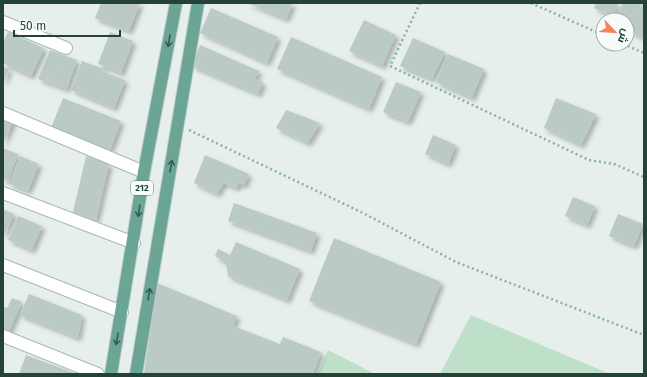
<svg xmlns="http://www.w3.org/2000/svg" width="647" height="377" font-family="'Fira Sans',Cairo,sans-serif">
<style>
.green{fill:#bfe0c8}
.building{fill:#bbcac4;filter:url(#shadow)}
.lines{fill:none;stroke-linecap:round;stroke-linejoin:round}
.minor-casing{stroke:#a8b8b2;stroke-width:14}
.primary-casing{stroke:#c2cac8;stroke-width:14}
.path{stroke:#86b3a5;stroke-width:2.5;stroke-dasharray:2 3;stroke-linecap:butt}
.minor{stroke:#fff;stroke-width:12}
.primary{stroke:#6aa596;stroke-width:12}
.oneway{stroke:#365b51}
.labels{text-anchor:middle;stroke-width:3;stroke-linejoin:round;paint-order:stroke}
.shield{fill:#f7fbf9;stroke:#637a73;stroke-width:1}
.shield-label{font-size:9px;font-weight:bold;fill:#24423a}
</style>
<defs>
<filter id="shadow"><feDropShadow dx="3.5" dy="3.5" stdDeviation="2" flood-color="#0004"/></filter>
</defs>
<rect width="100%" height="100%" fill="#e6efeb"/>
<path class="green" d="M471,315L610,374H440Z
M328,350L375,374H318Z"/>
<path class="building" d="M101,3H140L129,31L95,18Z
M247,3H293L286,19Z
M596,3H619L612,16L594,8Z
M623,3H642L632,24L616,16Z
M643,3H644V38L629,31Z
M211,8L278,37L267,63L200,33Z
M364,20L396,35L382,66L349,51Z
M8,32L44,48L31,76L3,63V42Z
M110,32L133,41L121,73L98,64Z
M291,37L382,77L369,109L277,69Z
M413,38L445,52L432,79L400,66Z
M200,45L259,71L255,79L263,82L258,94L192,66Z
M50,50L77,60L67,89L52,84L59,62L51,84L38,79Z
M448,54L484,69L472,98L436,82Z
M82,61L104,69L101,79L104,72L125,80L114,108L71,90Z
M3,67L9,69L3,84Z
M396,82L421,92L408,122L383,112Z
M63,98L121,121L110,150L51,128Z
M556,98L596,114L581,145L544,128Z
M286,110L320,123L308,143L276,128Z
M3,114L14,119L3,144Z
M433,135L456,145L448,164L425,154Z
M3,148L18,154L8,181L3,179Z
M205,155L249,174L244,185L239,183L236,188L224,183L217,194L194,183Z
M20,156L39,164L28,191L9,184Z
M86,156L109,164L96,220L73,212Z
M573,197L595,206L587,225L565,216Z
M234,203L317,233L311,251L228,221Z
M3,209L14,214L4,236H3Z
M618,214L643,224L634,246L609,236Z
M18,216L42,226L32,250L8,240Z
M334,238L441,282L416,344L309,301Z
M236,242L300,269L287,300L228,276L226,263L215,256L218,249L230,255Z
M157,283L237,316L233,326L280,344L283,337L321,352L313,374H144Z
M29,294L82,315L78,338L20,315Z
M12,298L22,302L7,336L3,335V306L7,308Z
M26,355L77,374H19Z"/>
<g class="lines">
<defs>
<path id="minor" d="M3,22L66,48
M3,113L144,172
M3,193L134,243
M3,265L122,312
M3,336L98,374"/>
<path id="primary" d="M111,374L144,172L176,3
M136,374L198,3"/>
</defs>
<use href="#minor" class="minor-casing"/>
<use href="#primary" class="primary-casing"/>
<path class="path" d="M420,3L390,66L589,160L614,164L644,177
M531,3L603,35
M623,44L644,53
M189,130L363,213L456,262L644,335"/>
<use href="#minor" class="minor"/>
<use href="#primary" class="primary"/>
</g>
<defs><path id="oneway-shaft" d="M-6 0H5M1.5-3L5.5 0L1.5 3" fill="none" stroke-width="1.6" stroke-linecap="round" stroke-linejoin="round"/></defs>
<g class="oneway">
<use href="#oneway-shaft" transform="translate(169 41) rotate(100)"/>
<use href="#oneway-shaft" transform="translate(171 166) rotate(-80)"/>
<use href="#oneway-shaft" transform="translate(139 211) rotate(98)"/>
<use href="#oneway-shaft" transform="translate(149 294) rotate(-81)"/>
<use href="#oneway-shaft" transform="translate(117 339) rotate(100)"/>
</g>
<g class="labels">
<rect class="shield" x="131" y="181" width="22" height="14" rx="3"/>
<g class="shield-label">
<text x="142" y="191">212</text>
</g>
</g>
<rect width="647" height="377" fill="none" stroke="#24423a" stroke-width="8"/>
<g transform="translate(615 32) rotate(115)"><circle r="19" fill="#f7fbf9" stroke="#a3b1ad"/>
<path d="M0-3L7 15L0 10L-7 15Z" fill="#f4845f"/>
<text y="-6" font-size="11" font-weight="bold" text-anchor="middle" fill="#24423a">ش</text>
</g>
<path d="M14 30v6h106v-6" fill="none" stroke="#24423a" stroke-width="2"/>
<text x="20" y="30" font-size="12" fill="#24423a" stroke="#f7fbf9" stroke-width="3" paint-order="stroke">50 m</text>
</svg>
